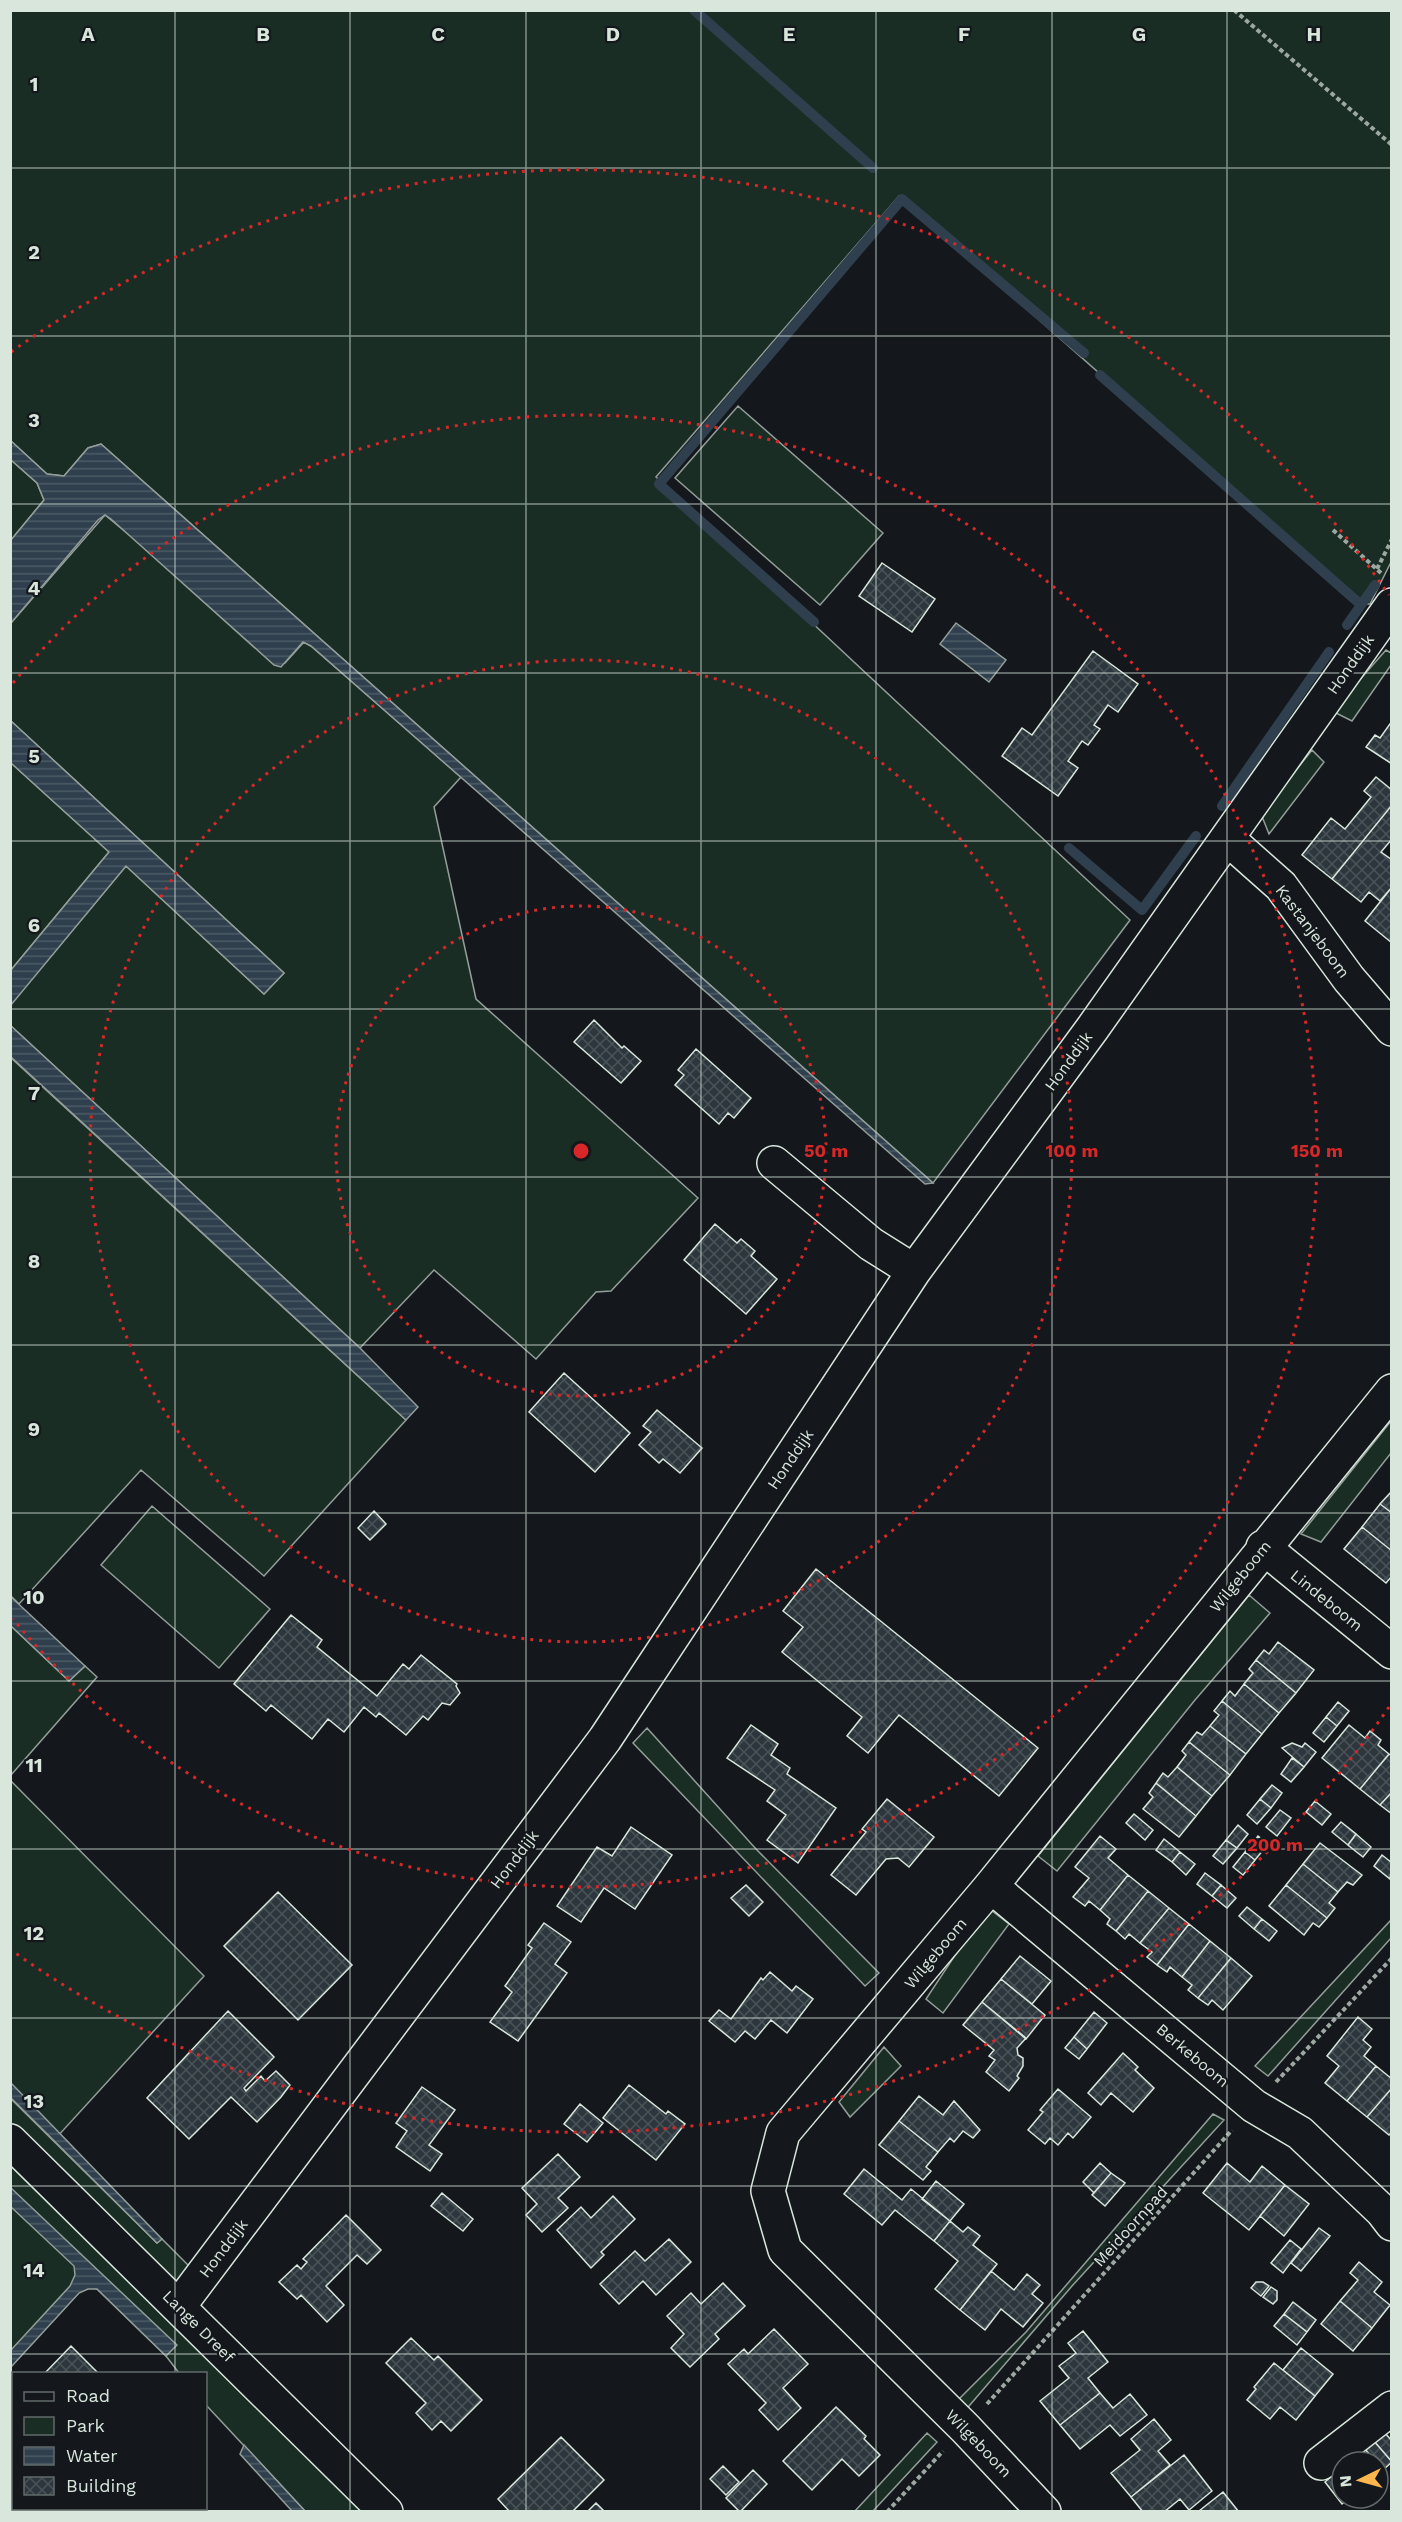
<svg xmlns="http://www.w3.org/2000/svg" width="1402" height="2522" font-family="'Work Sans',sans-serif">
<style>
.green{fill:#1a2d24;stroke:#939e99;stroke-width:1.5}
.water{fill:url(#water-rules);stroke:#939e99;stroke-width:1.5}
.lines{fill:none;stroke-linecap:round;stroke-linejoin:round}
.stream{stroke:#2f3f4d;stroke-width:10}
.building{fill:url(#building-cross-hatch);stroke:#d8e6dc;stroke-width:1.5}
.minor-casing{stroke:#d8e6dc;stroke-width:36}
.path{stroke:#9da8a2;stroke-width:4;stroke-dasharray:4.5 3;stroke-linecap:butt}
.minor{stroke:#14181c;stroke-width:33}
.grid{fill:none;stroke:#d8e6dc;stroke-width:1.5;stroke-opacity:0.55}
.ring{fill:none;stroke:#d62828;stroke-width:3;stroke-dasharray:3 6}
.labels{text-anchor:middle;stroke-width:4.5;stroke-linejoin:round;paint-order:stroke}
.street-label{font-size:16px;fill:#d8e6dc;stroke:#14181c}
.grid-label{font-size:20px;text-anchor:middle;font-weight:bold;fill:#d8e6dc;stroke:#14181c;stroke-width:4.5;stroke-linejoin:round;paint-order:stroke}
.centre{fill:#d62828;stroke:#14181c;stroke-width:3}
.ring-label{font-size:18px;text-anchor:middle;font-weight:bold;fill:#d62828;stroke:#14181c;stroke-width:4.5;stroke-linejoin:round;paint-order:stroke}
</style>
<defs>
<pattern id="water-rules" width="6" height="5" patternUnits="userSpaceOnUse" patternTransform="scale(1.5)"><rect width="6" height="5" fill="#2f3f4d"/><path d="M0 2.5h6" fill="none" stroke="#4c5b66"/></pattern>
<pattern id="building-cross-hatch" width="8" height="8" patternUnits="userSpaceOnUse" patternTransform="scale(1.5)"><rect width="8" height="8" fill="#2c363c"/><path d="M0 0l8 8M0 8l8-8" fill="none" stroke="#4a5358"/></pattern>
</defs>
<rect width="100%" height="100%" fill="#14181c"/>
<path class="green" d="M11,11H1391L1392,560L1370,604H1360L899,196L656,477L1130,920L933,1183L101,444L88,448L64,476L47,474L11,441Z
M738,406L883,533L820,605L675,478Z
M11,460L37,483L44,500L11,540Z
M105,515L285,663L304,642L311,646L461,777L434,807L476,999L698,1198L611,1291L596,1292L536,1359L434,1270L360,1348L11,1026L10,1005L126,866L264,994L284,973L11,721V623Z
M1386,650L1391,653V665L1352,721L1332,711Z
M1312,750L1324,762L1269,834L1261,814Z
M11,763L109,852L11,970Z
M10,1057L406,1420L264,1576L141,1470L19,1604L11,1596Z
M1391,1421V1453L1321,1542L1301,1534Z
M152,1506L270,1609L219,1668L101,1565Z
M1249,1595L1270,1613L1195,1700L1057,1871L1038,1856Z
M11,1626L69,1681L85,1666L97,1677L11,1775Z
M647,1728L756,1849L879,1973L865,1986L633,1743Z
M10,1780L204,1976L57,2137L11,2088Z
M987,1907L1009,1924L943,2013L926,1999Z
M1391,1920V1938L1268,2076L1255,2066Z
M884,2047L901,2066L850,2117L839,2102Z
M10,2098L157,2243L162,2239L193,2270L180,2288L11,2131Z
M1213,2114L1224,2120L1072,2286L963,2413L955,2403L1026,2332Z
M10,2158L367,2511H305L206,2405V2374L179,2373L166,2356L97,2289L85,2286L11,2366Z
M927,2433L937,2442L873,2511H855Z"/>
<path class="water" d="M11,441L47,474L64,476L88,448L101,444L933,1183L925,1184L311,646L303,642L281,667L274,665L111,519L105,515L98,520L11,623V540L44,500L37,483L11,460Z
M956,623L1006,660L989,682L940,644Z
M11,721L284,973L264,994L126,866L11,1005V970L109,852L11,763Z
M11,1026L360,1348L418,1407L406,1420L11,1057Z
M10,1596L85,1666L69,1681L11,1626Z
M11,2083L162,2239L157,2243L11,2098Z
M11,2188L177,2345L166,2356L97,2289H88L79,2293L11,2367V2350L70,2286L75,2275L74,2266L11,2207Z
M244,2445L305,2511H292L240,2454Z"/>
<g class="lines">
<path class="stream" d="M694,10L873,168
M1100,375L1360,604
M814,622L659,484L902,199L1084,353
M1347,625L1375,585
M1222,806L1329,652
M1069,848L1142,910L1196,836"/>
</g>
<path class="building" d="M882,563L935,599L912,632L859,596Z
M1093,651L1138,684L1118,712L1108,705L1094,725L1100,729L1088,745L1082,741L1068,761L1078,768L1058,796L1002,756L1022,728L1032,735Z
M1392,721V764L1366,747L1375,735L1380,738Z
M1376,777L1392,790V805L1332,879L1302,855L1331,818L1345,829L1371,797L1364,791Z
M1392,805V839L1381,852L1392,860V887L1380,901L1369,892L1361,902L1332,879Z
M1392,887V943L1365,921Z
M594,1020L622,1048L624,1046L641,1061L621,1083L574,1042Z
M696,1049L751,1098L734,1118L728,1113L719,1124L675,1085L684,1075L678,1070Z
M715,1224L737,1243L741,1239L755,1251L751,1256L777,1279L746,1314L684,1260Z
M564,1373L630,1433L595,1472L529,1412Z
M657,1410L702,1448L680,1473L663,1459L659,1463L639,1445L651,1432L643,1426Z
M1392,1491V1513L1380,1504Z
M1380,1504L1392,1513V1551L1362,1527Z
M374,1511L386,1524L370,1540L358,1528Z
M1362,1527L1392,1551V1576L1386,1583L1344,1549Z
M816,1569L1038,1748L999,1796L899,1715L868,1753L847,1736L862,1717L782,1652L803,1627L783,1611Z
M291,1615L322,1640L317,1647L377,1696L403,1664L409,1669L421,1655L457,1684L456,1686L460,1693L450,1705L442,1703L428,1720L423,1716L406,1735L379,1713L376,1717L364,1707L344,1732L328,1719L312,1739L271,1705L266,1711L234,1684Z
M1278,1642L1314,1670L1296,1693L1256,1660L1264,1650L1269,1654Z
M1256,1660L1296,1693L1279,1713L1244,1684L1253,1673L1249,1669Z
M1244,1684L1279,1713L1262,1734L1222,1701L1230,1691L1235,1696Z
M1222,1701L1262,1734L1246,1754L1210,1726L1219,1715L1214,1711Z
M1338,1702L1349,1711L1337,1726L1326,1717Z
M1326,1717L1337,1726L1324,1742L1313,1733Z
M751,1725L778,1744L771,1755L790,1768L787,1774L836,1808L798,1863L767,1840L786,1815L767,1801L775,1790L727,1758Z
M1349,1725L1365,1738L1370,1731L1381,1740L1378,1745L1389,1754L1360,1789L1322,1758Z
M1210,1726L1246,1754L1230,1775L1189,1742L1197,1732L1202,1735Z
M1189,1742L1230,1775L1212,1796L1177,1767L1186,1755L1182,1751Z
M1292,1743L1302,1747L1305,1743L1316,1752L1304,1767L1282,1748Z
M1389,1754L1392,1756V1792L1380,1805L1360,1789Z
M1292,1758L1304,1767L1291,1782L1281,1774Z
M1177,1767L1212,1796L1196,1816L1156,1783L1163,1773L1168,1777Z
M1156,1783L1196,1816L1179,1837L1143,1809L1153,1797L1149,1793Z
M1272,1785L1282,1793L1271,1808L1260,1799Z
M1392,1792V1814L1380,1805Z
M887,1799L934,1837L909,1867L898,1858L886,1859L856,1895L831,1875L866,1832L862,1829Z
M1260,1799L1271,1808L1257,1824L1247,1815Z
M1315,1801L1331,1814L1322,1825L1306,1812Z
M1280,1810L1291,1818L1277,1836L1266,1827Z
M1134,1814L1153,1830L1145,1840L1126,1823Z
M1341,1822L1356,1834L1348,1845L1332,1832Z
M1238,1825L1248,1834L1237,1848L1226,1840Z
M631,1827L672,1855L635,1909L604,1888L581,1922L557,1906L597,1847L612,1856Z
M1356,1834L1371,1847L1363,1857L1348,1845Z
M1100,1836L1116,1849L1108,1858L1128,1875L1100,1910L1089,1901L1085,1906L1073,1897L1089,1878L1075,1867Z
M1258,1836L1268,1844L1255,1860L1245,1852Z
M1164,1839L1180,1852L1172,1862L1156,1850Z
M1226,1840L1237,1848L1223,1864L1213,1856Z
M1320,1843L1362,1875L1353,1885L1347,1882L1338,1892L1303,1864Z
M1180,1852L1195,1864L1186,1875L1172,1862Z
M1245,1852L1255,1860L1243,1875L1233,1867Z
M1382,1855L1392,1863L1390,1879L1374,1866Z
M1303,1864L1338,1892L1329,1903L1335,1908L1327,1918L1286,1885Z
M1205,1873L1221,1885L1212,1896L1197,1884Z
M1128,1875L1148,1891L1116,1931L1107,1924L1110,1919L1100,1910Z
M746,1885L763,1902L749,1916L731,1898Z
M1221,1885L1236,1898L1227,1908L1212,1896Z
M1286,1885L1327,1918L1319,1927L1313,1923L1304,1935L1269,1906Z
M1148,1891L1169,1908L1140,1943L1129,1934L1125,1939L1116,1931Z
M278,1892L352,1965L298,2020L224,1946Z
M1247,1907L1262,1919L1254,1929L1239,1916Z
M1169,1908L1189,1924L1157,1965L1147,1957L1152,1952L1140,1943Z
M1262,1919L1277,1931L1269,1941L1254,1929Z
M544,1923L571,1942L555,1964L567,1973L518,2041L490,2022L512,1992L505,1986L532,1948L528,1945Z
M1189,1924L1210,1941L1182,1977L1170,1967L1167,1972L1157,1965Z
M1210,1941L1231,1958L1198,1998L1188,1990L1192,1985L1182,1977Z
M1020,1956L1051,1981L1032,2004L1001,1979Z
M1231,1958L1252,1976L1223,2010L1212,2000L1208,2005L1198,1998Z
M770,1972L792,1991L796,1986L813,1999L787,2033L771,2020L755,2039L745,2031L735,2042L709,2021L719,2010L731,2019L761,1978L763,1980Z
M1001,1979L1045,2015L1026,2039L982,2002Z
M982,2002L1026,2038L1017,2048L1018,2055L1023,2058V2066L1017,2076L1019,2078L1009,2091L986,2072L995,2060L989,2056L994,2050L963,2025Z
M228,2011L274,2057L244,2088L246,2091L261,2076L265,2081L276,2071L290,2085L281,2097L257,2122L231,2097L189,2139L147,2098Z
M1094,2012L1107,2023L1087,2049L1074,2037Z
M1358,2017L1372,2029L1363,2040L1371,2047L1364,2056L1376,2066L1347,2101L1325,2083L1339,2066L1327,2056Z
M1074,2037L1087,2049L1079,2059L1065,2048Z
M1123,2053L1138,2067L1135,2070L1154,2088L1133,2112L1111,2093L1101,2105L1088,2093Z
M1376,2066L1392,2079V2088L1367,2117L1347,2101Z
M629,2085L666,2114L668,2111L685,2124L656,2160L603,2118Z
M422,2087L455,2110L429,2145L442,2154L430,2171L396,2147L407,2131L396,2123Z
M1392,2088V2132L1389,2135L1367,2117Z
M1058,2089L1091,2117L1073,2138L1068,2133L1058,2145L1050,2138L1045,2144L1028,2130L1043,2112L1040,2110Z
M919,2096L943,2115L954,2101L980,2130L973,2138L963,2131L954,2142L950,2138L938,2152L899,2121Z
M580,2104L603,2123L587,2142L564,2124Z
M899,2121L938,2152L926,2167L931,2171L923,2180L879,2145Z
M558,2154L580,2177L558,2198L568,2208L542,2232L526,2215L537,2204L522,2188Z
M1100,2163L1111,2173L1094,2193L1083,2182Z
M1227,2163L1250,2182L1262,2166L1285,2185L1249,2230L1203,2193Z
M864,2169L902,2200L911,2189L950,2221L934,2241L895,2210L882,2225L844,2194Z
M1111,2173L1125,2183L1105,2206L1092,2195Z
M936,2181L964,2204L950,2221L922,2199Z
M1285,2185L1309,2204L1284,2236L1260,2216Z
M442,2193L473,2219L463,2231L431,2206Z
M613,2196L635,2219L601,2252L604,2255L591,2268L557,2230L581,2207L591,2218Z
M346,2215L381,2250L367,2264L357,2255L326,2286L344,2305L327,2322L301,2295L297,2299L279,2282L297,2265L301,2269L307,2262L303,2259Z
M950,2221L963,2232L968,2227L980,2236L973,2245L997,2264L960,2310L935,2289L958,2261L934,2241Z
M1319,2228L1330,2236L1301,2271L1291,2263Z
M669,2239L691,2262L656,2295L643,2281L619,2304L600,2284L635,2251L645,2261Z
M1290,2240L1301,2249L1283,2273L1271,2263Z
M1359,2262L1382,2282L1374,2292L1390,2305L1372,2328L1340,2301L1358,2280L1350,2273Z
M991,2271L1014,2290L1027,2274L1040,2285L1032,2294L1043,2303L1023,2327L1001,2309L985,2330L960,2310Z
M1256,2282H1263L1269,2286L1261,2296L1251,2288Z
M723,2283L745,2306L715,2334L719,2339L690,2367L671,2348L684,2334L667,2316L691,2293L701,2304Z
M1271,2287L1277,2291V2300L1273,2304L1263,2297Z
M1340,2301L1372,2328L1353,2351L1321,2324Z
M1293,2302L1316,2320L1307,2332L1284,2314Z
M1284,2314L1307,2332L1297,2345L1274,2326Z
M774,2329L808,2364L783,2388L801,2408L778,2430L759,2410L766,2403L728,2364L744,2349L748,2354Z
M1083,2331L1108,2362L1088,2378L1100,2393L1060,2425L1040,2401L1069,2378L1059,2366L1076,2353L1068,2343Z
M411,2338L434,2360L438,2356L482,2400L451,2431L441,2421L432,2430L416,2413L426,2403L386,2363Z
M71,2346L99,2374H44Z
M1301,2348L1333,2374L1315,2396L1283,2370Z
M1274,2363L1315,2396L1296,2420L1280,2407L1270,2419L1247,2400L1256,2389L1254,2387Z
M1100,2393L1113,2408L1130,2394L1147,2415L1120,2436L1110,2425L1080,2449L1060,2425Z
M836,2407L866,2436L864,2439L880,2455L859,2476L842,2459L812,2490L783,2461Z
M1154,2419L1171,2440L1158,2451L1170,2465L1131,2497L1111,2473L1140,2450L1131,2439Z
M1385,2433L1392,2441V2462L1374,2441Z
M561,2437L604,2480L572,2512H510L498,2499Z
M1374,2441L1392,2462L1383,2470L1365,2449Z
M1365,2449L1376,2462H1359L1355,2457Z
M1184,2455L1212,2491L1189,2510L1180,2499L1164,2512H1143L1131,2497Z
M723,2466L739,2482L726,2495L710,2479Z
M753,2470L767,2484L740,2512L726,2498Z
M1335,2473L1342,2482V2498H1349L1342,2504L1325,2482Z
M1223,2492L1239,2512L1199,2511Z
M596,2503L605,2512H587Z"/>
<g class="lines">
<defs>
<path id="minor" d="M1228,839L1281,886L1349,979L1392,1029
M774,1163L871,1244L914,1271
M1263,1547L1392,1652
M991,1886L1254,2106L1300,2133L1382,2211L1392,2224
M10,2141L386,2512
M179,2306L605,1739L914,1271L1092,1029L1392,605
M1321,2463L1392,2408
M1044,2512L965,2428L785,2250L768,2191L783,2133L991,1886L1392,1391"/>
</defs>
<use href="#minor" class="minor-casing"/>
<path class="path" d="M1234,10L1392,145
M1333,530L1382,574
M1377,569L1392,539
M1276,2082L1392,1958
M987,2404L1232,2130
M887,2512L943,2451"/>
<use href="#minor" class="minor"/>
</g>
<path class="grid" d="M175,10V2374M350,10V2512M526,10V2512M701,10V2512M876,10V2512M1052,10V2512M1227,10V2512M10,168H1392M10,336H1392M10,504H1392M10,673H1392M10,841H1392M10,1009H1392M10,1177H1392M10,1345H1392M10,1513H1392M10,1681H1392M10,1849H1392M10,2018H1392M10,2186H1392M10,2354H1392M175,2508V2512"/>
<g class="ring">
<circle cx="581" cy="1151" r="245"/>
<circle cx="581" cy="1151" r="491"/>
<path d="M13 683A736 736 0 1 1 13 1619"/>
<path d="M1389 1707A981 981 0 0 1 11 1950M11 352A981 981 0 0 1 1389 595"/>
</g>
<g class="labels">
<g class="street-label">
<text transform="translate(1350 664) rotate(-55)" y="6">Honddijk</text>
<text transform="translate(1313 931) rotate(53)" y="6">Kastanjeboom</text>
<text transform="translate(1068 1061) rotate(-54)" y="6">Honddijk</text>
<text transform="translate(790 1459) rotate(-56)" y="6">Honddijk</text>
<text transform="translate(1240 1576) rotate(-51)" y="6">Wilgeboom</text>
<text transform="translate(1327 1600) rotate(39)" y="6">Lindeboom</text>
<text transform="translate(514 1859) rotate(-53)" y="6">Honddijk</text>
<text transform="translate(935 1953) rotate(-50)" y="6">Wilgeboom</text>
<text transform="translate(1193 2055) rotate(40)" y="6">Berkeboom</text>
<text transform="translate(1130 2226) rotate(-48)" y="6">Meidoornpad</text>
<text transform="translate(223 2248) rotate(-53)" y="6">Honddijk</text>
<text transform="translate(199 2326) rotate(45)" y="6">Lange Dreef</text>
<text transform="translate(979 2443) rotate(46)" y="6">Wilgeboom</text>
</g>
</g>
<g class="grid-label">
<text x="88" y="41">A</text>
<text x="263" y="41">B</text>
<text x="438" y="41">C</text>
<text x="613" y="41">D</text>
<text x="789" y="41">E</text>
<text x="964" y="41">F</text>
<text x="1139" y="41">G</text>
<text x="1314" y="41">H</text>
<text x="34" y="91">1</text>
<text x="34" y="259">2</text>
<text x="34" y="427">3</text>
<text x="34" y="595">4</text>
<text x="34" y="763">5</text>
<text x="34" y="932">6</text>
<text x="34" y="1100">7</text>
<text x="34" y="1268">8</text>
<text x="34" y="1436">9</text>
<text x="34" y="1604">10</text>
<text x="34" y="1772">11</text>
<text x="34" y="1940">12</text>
<text x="34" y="2108">13</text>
<text x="34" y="2277">14</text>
</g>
<circle cx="581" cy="1151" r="9" class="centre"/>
<g class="ring-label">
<text x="826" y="1157">50 m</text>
<text x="1072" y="1157">100 m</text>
<text x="1317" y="1157">150 m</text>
<text x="1275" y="1851">200 m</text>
</g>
<rect width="1402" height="2522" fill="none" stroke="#d8e6dc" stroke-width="24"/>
<rect x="12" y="2372" width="195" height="138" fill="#14181c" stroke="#626a69" stroke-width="1.5"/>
<rect x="24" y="2392" width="30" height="9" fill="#14181c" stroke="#626a69" stroke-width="1.5"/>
<text x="66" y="2402" font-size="18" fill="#d8e6dc">Road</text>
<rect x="24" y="2417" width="30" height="18" fill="#1a2d24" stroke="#626a69" stroke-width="1.5"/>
<text x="66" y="2432" font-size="18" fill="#d8e6dc">Park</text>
<rect x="24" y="2447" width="30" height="18" fill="url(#water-rules)" stroke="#626a69" stroke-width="1.5"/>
<text x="66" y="2462" font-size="18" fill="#d8e6dc">Water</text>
<rect x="24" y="2477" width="30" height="18" fill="url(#building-cross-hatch)" stroke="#626a69" stroke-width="1.5"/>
<text x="66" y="2492" font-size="18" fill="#d8e6dc">Building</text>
<g transform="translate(1360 2480) rotate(265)"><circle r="28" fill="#14181c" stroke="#626a69" stroke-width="1.5"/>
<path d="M0-4.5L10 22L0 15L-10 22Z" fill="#ffb74d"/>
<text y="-9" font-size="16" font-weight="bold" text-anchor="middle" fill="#d8e6dc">N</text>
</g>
</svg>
